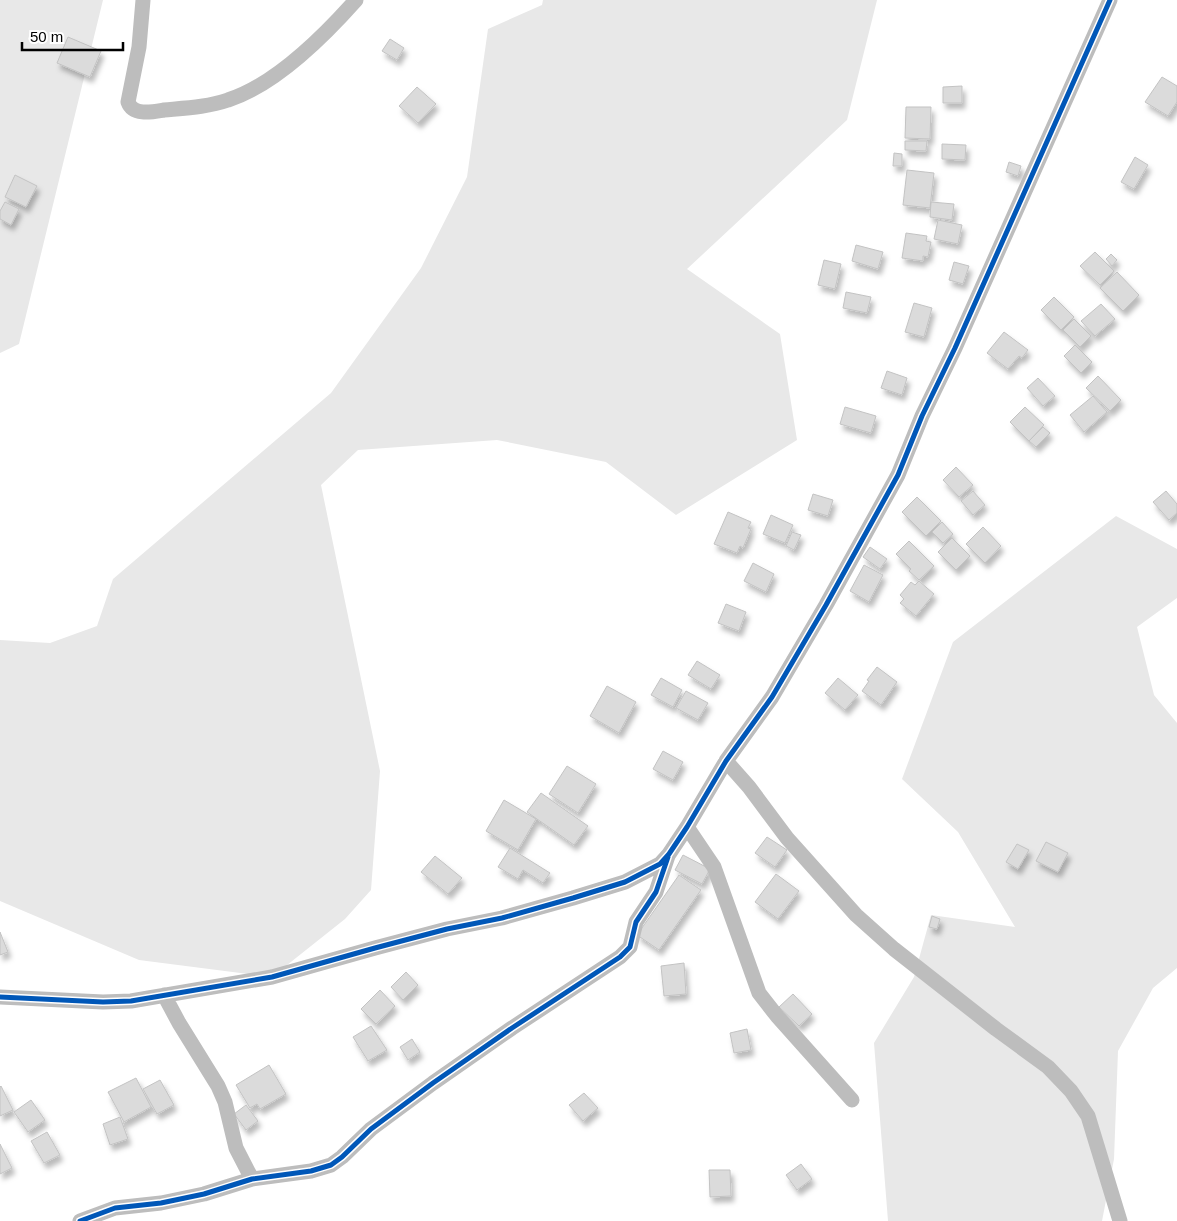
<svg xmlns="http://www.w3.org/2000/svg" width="1177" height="1221" font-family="Helvetica,sans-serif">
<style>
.green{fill:#e8e8e8}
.building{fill:#dbdbdb;stroke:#c3c3c3;filter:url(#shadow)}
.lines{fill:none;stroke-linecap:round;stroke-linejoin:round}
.minor{stroke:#bdbdbd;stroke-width:15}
.cycleway-casing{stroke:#fff;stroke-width:8}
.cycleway{stroke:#0057b8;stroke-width:5}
</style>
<defs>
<filter id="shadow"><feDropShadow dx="3" dy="5.5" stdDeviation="2.5" flood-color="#0004"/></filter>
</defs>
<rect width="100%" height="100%" fill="#fff"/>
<path class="green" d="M0,0H103L19,344L0,353Z
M543,0H877L847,120L687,269L780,334L797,440L676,515L606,462L497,440L358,450L321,485L380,771L371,890L345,919L272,977L139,960L0,901V640L50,643L97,626L113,579L331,393L421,268L467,177L488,29L542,5Z
M1116,516L1177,549V598L1137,627L1154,695L1177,723V968L1153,988L1118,1051L1114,1159L1102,1221H888L874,1043L914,977L931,915L1015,927L958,832L902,779L953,642Z"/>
<path class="building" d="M68,37L101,51L90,77L57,63Z
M390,39L404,48L397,60L382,51Z
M1162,77L1177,86V102L1168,116L1145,102Z
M962,86V103H943V87Z
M417,87L436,104L418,123L399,106Z
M906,107H931L930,139L905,138Z
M905,141H927L926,151L905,150Z
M942,144L966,145L965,160L942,159Z
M894,153L902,154V166H893Z
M1135,157L1148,165L1134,189L1121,182Z
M1009,162L1021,166L1018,176L1006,172Z
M907,170L934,173L930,208L903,205Z
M15,175L37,186L26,207L5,197Z
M5,202L19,209L11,225L0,219V211Z
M931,202L954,204L952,220L930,217Z
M938,220L962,225L958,244L934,239Z
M906,233L927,236L926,241L931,242L928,257L923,256V261L902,258Z
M856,245L883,252L878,269L852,261Z
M1095,252L1114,271L1100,285L1080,266Z
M1111,254L1117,260L1112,266L1106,259Z
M824,260L841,264L835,289L818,285Z
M954,262L969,266L963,284L949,280Z
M1117,272L1139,295L1123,311L1100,288Z
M846,292L871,297L867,313L843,308Z
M1054,297L1074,317L1061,330L1041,310Z
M914,303L932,308L924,337L905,332Z
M1101,304L1115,319L1095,336L1081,321Z
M1074,319L1091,336L1080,347L1063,330Z
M1004,332L1028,350L1022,358L1019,356L1008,369L987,353Z
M1075,345L1092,362L1081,373L1064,356Z
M887,371L907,378L902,395L881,388Z
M1098,376L1121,400L1110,411L1086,388Z
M1038,378L1055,396L1043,406L1027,388Z
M1093,396L1107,412L1084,432L1070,415Z
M845,407L876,416L871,433L840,424Z
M1025,407L1044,425L1029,441L1010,422Z
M1043,427L1050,433L1036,447L1029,441Z
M956,467L973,485L959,497L943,480Z
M973,491L985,505L973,515L961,501Z
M1166,491L1177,504V513L1169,520L1153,502Z
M813,494L833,500L828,516L808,510Z
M917,497L941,521L926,536L902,512Z
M728,512L751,522L748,528L751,529L743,548L740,546L737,553L714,544Z
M771,515L793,525L785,543L763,534Z
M942,522L953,534L943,543L932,532Z
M983,527L1001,546L985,563L966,544Z
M792,532L801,535L794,550L786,546Z
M952,538L970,556L956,570L938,552Z
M909,541L934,566L919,580L909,571L911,569L896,554Z
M870,547L887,559L880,569L863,557Z
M753,563L774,574L766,592L744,581Z
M864,565L883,575L869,602L850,591Z
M919,581L934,594L916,616L900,603L904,599L900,595L911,582L915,585Z
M726,604L746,612L739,631L718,623Z
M697,661L720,675L711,689L688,675Z
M877,667L897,682L881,705L862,691L869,681L867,680Z
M661,678L682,690L673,707L651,695Z
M838,678L858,695L845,710L825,693Z
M607,686L636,702L619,733L590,716Z
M686,691L708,703L698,720L676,708Z
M663,751L683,762L673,780L653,769Z
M567,766L596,784L578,813L549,794Z
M541,793L588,826L574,845L527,812Z
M504,800L536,819L518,850L486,831Z
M767,837L787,850L775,867L755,853Z
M1046,842L1068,853L1058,872L1036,861Z
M1017,844L1029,850L1018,869L1006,862Z
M510,848L550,873L543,883L523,870L518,879L498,867Z
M683,855L710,869L702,884L675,870Z
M435,856L462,878L448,894L421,872Z
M776,874L799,891L778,919L755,902Z
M679,875L701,890L659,950L637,935Z
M932,916L940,919L937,929L929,927Z
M0,932L8,952L0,955Z
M684,963L686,994L664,996L661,966Z
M406,972L418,985L403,1000L391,987Z
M380,990L395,1006L376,1024L361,1009Z
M793,994L812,1014L799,1026L779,1007Z
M371,1026L387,1050L368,1061L353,1037Z
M747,1029L751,1050L734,1053L730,1033Z
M412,1039L420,1052L408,1060L400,1047Z
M269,1065L286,1094L260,1109L257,1104L250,1108L236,1085Z
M136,1078L151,1107L124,1122L108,1092Z
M160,1080L174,1105L157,1114L143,1089Z
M1,1086L13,1110L0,1116V1087Z
M584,1093L598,1108L583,1121L569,1105Z
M31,1100L45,1120L28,1132L14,1112Z
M246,1105L258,1121L246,1130L234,1114Z
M120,1117L128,1139L110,1145L103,1124Z
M47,1132L60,1155L44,1163L31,1141Z
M0,1144L12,1168L0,1174Z
M801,1164L812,1179L797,1190L786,1175Z
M709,1170H730L731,1196L710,1197Z"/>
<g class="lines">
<path class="minor" d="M143,0L139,47L128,102C133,116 152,112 164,110C186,108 208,107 228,100C275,85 324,36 356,0
M726,761L749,787L787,838L856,915L894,949L996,1029L1048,1067L1071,1091L1088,1116L1120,1221
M687,827L714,867L759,993L777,1016L852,1100
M164,995L179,1023L218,1086L225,1102L236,1148L252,1179
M0,997L103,1002L131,1001L272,977L375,948L447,929L502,918L573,898L625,882L660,864L669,854L687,827L726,761L772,697L826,605L898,475L922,416L955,348L1110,0
M80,1221L115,1208L161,1203L204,1194L252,1179L311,1171L331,1165L342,1157L371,1129L433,1083L512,1028L620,957L630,947L636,922L656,892L668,856"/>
<defs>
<path id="cycleway" d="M0,997L103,1002L131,1001L272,977L375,948L447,929L502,918L573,898L625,882L660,864L669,854L687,827L726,761L772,697L826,605L898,475L922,416L955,348L1110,0
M80,1221L115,1208L161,1203L204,1194L252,1179L311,1171L331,1165L342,1157L371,1129L433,1083L512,1028L620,957L630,947L636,922L656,892L668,857"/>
</defs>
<use href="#cycleway" class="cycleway-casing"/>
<use href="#cycleway" class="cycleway"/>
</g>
<path d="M22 42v8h101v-8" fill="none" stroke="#000000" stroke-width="2.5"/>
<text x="30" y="42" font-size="15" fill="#000000" stroke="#ffffff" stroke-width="4" paint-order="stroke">50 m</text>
</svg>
